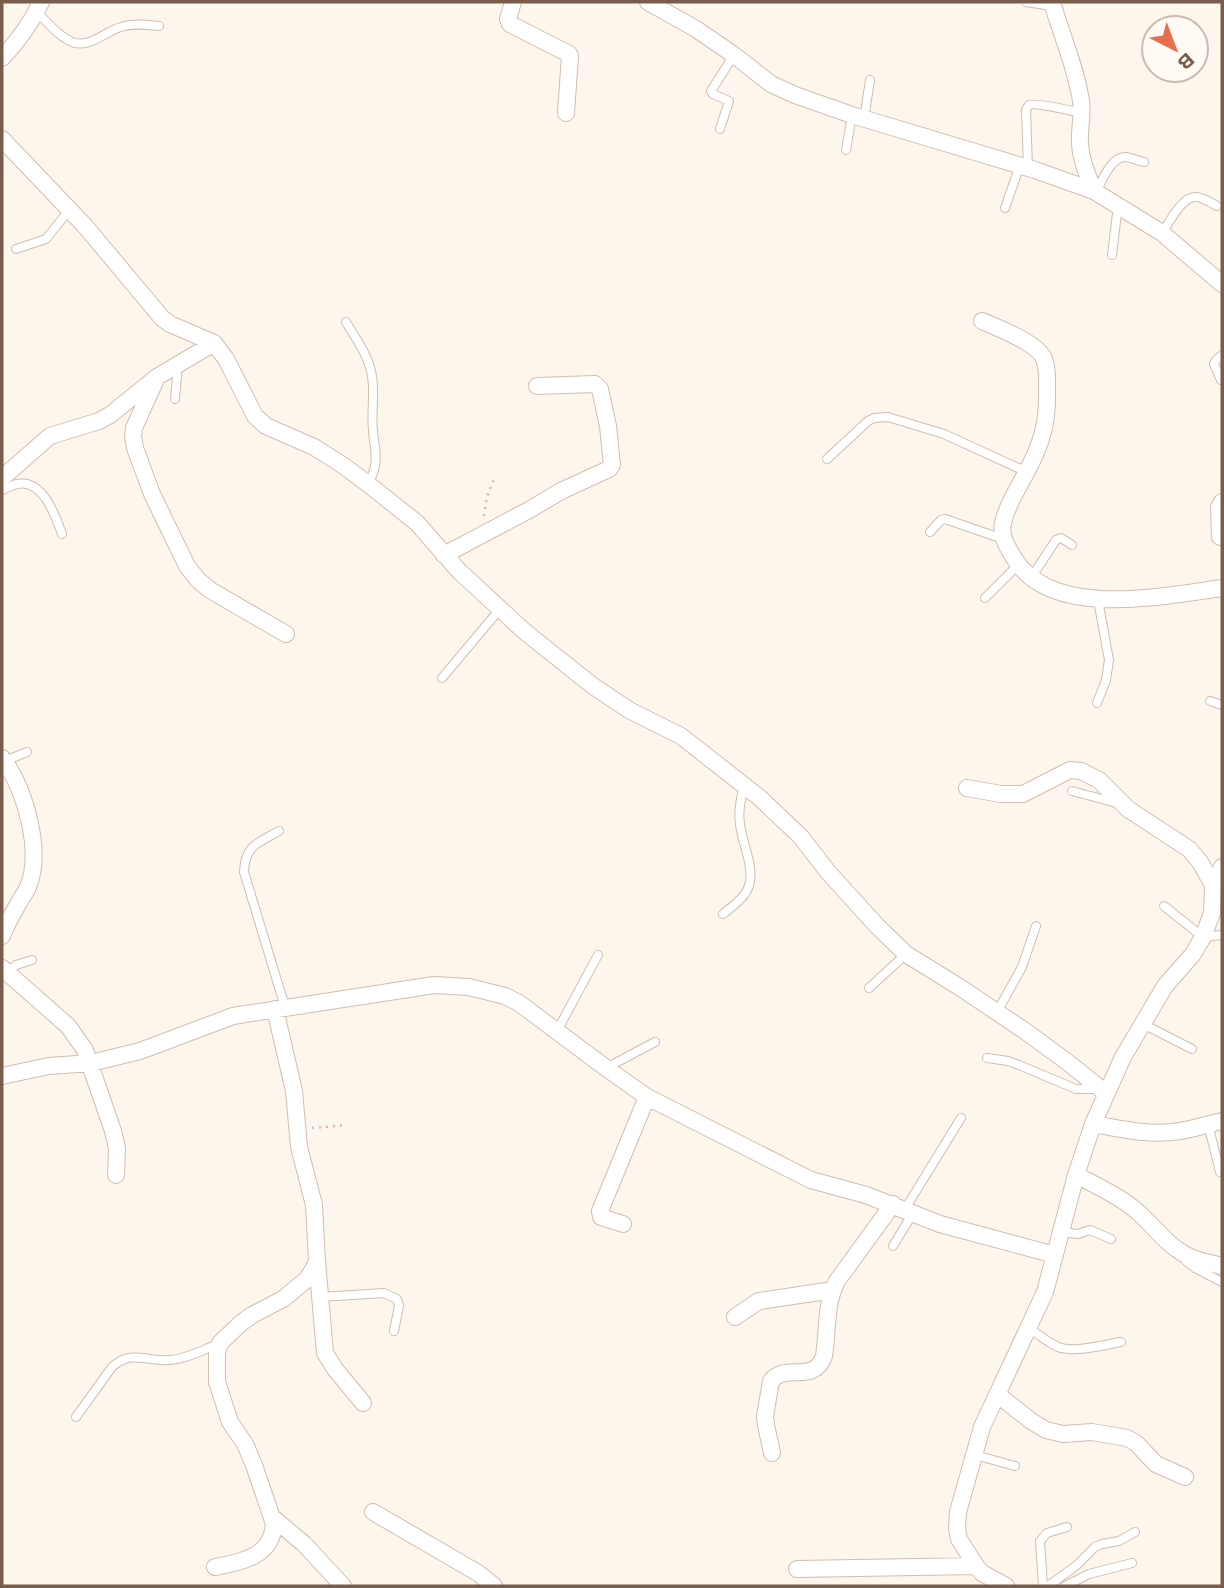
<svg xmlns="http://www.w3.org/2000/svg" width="1224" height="1588" font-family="Montserrat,sans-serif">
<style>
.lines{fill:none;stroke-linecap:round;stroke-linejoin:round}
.lane-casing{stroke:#d1beb0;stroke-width:10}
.street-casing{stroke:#d1beb0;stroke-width:18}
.path{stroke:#d9b8a5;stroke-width:2.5;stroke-dasharray:2 5;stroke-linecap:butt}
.lane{stroke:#fff;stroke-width:8}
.street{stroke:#fff;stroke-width:16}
</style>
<rect width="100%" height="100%" fill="#fdf6ec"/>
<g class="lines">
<defs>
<path id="lane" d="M1026,2L1052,6
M37,12C47,22 61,39 75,43C91,47 106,31 121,27C133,23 146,25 159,26
M864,119L870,80
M720,129L729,101L713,94L711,91L734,55
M846,150L852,115
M1028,168L1026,110C1027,109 1027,107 1029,105C1035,102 1073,111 1082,113
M1096,192C1102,181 1111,156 1126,157C1132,158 1138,161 1144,162
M1005,208L1020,165
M1162,233C1169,223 1182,196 1196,197C1203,197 1211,203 1217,206
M16,249L46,239L70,209
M1112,255L1118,205
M346,322C356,339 369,356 372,376C375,394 371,413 373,431C375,454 380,462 368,484
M1221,380L1214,364L1216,360L1222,355
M175,399L178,364
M827,459L868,421L874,418L888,417L944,434L1027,472
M2,490C7,488 12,485 17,484C43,479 55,515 62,534
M930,532L941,520L945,519L1003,539
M1031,578L1056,540L1061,538L1072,545
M985,598L1018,565
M442,678L500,609
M1210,701L1222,705
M1097,703L1106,680L1109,660L1098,600
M5,761L27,752
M1072,791L1117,803
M279,831C258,843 245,845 244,872L285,1007
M1164,906L1203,937L1222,935
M723,914C730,908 739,902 744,895C760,875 742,846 740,824C738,811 741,798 744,785
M7,972L16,965L32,960
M869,988L906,954
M997,1012L1022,967L1036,926
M1143,1024L1192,1049
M557,1031L598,955
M987,1058L1008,1061L1019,1065L1076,1089H1097
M606,1068L655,1042
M1208,1124L1220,1172
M905,1209L961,1118
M1061,1232L1078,1234L1090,1230L1111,1239
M893,1246L913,1213
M1186,1261L1195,1268L1222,1282
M320,1297L384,1293L397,1299L399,1306L394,1331
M1029,1328C1038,1334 1047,1342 1058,1347C1074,1353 1103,1345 1121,1342
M76,1417L112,1367C132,1349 146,1362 170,1360C187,1359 202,1350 218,1344
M975,1455L1015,1466
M1043,1586L1040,1541L1047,1533L1067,1527
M1048,1586L1077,1565L1095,1547L1102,1544L1119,1541L1135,1532
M1065,1586L1089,1574L1132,1563"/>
<path id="street" d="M513,2L508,19L510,24L569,54L570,56L566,113
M648,2L696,29L734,55L771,84L795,95L852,115L1035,170L1094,191L1162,233L1222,284
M1052,2C1061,34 1076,67 1081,101C1083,115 1079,130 1080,144C1081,161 1088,176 1094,191
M2,58C19,40 31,24 41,2
M2,139L85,226L162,318L170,324L214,343L226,359L255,416L266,426L314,447L341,464L368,484L417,523L459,571L524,631L593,686L629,710L681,736L760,798L801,837L828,872L877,926L906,954L961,988L1025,1031L1066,1061L1106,1093
M982,321C998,328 1038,343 1044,359C1048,368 1047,380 1047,390C1048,422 1042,443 1027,471C1019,487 1009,501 1004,519C999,534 1006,545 1014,558C1051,620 1162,596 1222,588
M157,377L134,428L133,436L135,448L152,494L187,566L198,580L210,590L286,634
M2,478L50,436L99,421L110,415L157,377L214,343
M1220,537L1219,507L1222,502
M444,555L529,510L561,491L609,469L612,465L608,426L600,389L595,384L537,386
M2,758C25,788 43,851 28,887C25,894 20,900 17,906C11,916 6,926 2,936
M967,788L1001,794H1023L1070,770L1081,771L1099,780L1128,809L1189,849L1200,862L1213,885
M2,968L68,1026L85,1050L113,1131L117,1148L116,1175
M2,1076L49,1066L91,1063L140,1051L233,1016L434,985L469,987L505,996L519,1003L606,1068L647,1097L811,1180L866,1195L940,1224L1055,1255
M1093,1124C1122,1129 1150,1136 1180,1131C1194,1129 1208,1124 1222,1121
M1076,1175C1095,1185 1116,1194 1133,1208C1151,1222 1165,1244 1186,1255C1197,1261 1210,1263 1222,1266
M623,1224L601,1217L600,1211L647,1097
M317,1261L325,1353L335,1369L363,1403
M735,1317L759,1301L833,1290
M997,1394L1031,1421L1046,1430L1063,1434L1092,1432L1127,1438L1136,1443L1156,1464L1185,1477
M772,1453L766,1425L765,1416L771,1381C786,1362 814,1385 824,1356C828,1331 825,1304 837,1281L893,1204
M373,1512L478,1573L494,1586
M272,1517L304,1544L343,1586
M215,1567C241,1562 272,1557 274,1524L254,1465L245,1444L230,1422L217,1382V1352L220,1343L241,1323L252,1315L283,1299L306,1280L313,1270L317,1261L314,1205L299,1147L294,1091L275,1009
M797,1569L976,1566
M1006,1586L982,1573L976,1566L959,1539L957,1528L958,1512L982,1427L1045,1292L1076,1175L1093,1124L1123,1057L1165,986L1193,954L1203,937L1212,913L1213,885L1222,867"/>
</defs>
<use href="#lane" class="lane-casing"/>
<use href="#street" class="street-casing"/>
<path class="path" d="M484,516L487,497L494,479
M312,1128L347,1125"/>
<use href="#lane" class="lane"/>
<use href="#street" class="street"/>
</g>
<rect width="1224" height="1588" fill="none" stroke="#7a5c4d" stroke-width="7"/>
<g transform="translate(1175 49) rotate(138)"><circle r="33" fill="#fffaf3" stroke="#cabbb1" stroke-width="2"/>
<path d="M0-5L12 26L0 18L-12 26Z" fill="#e76f51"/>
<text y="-10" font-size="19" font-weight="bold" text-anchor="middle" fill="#7a5c4d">B</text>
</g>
</svg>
